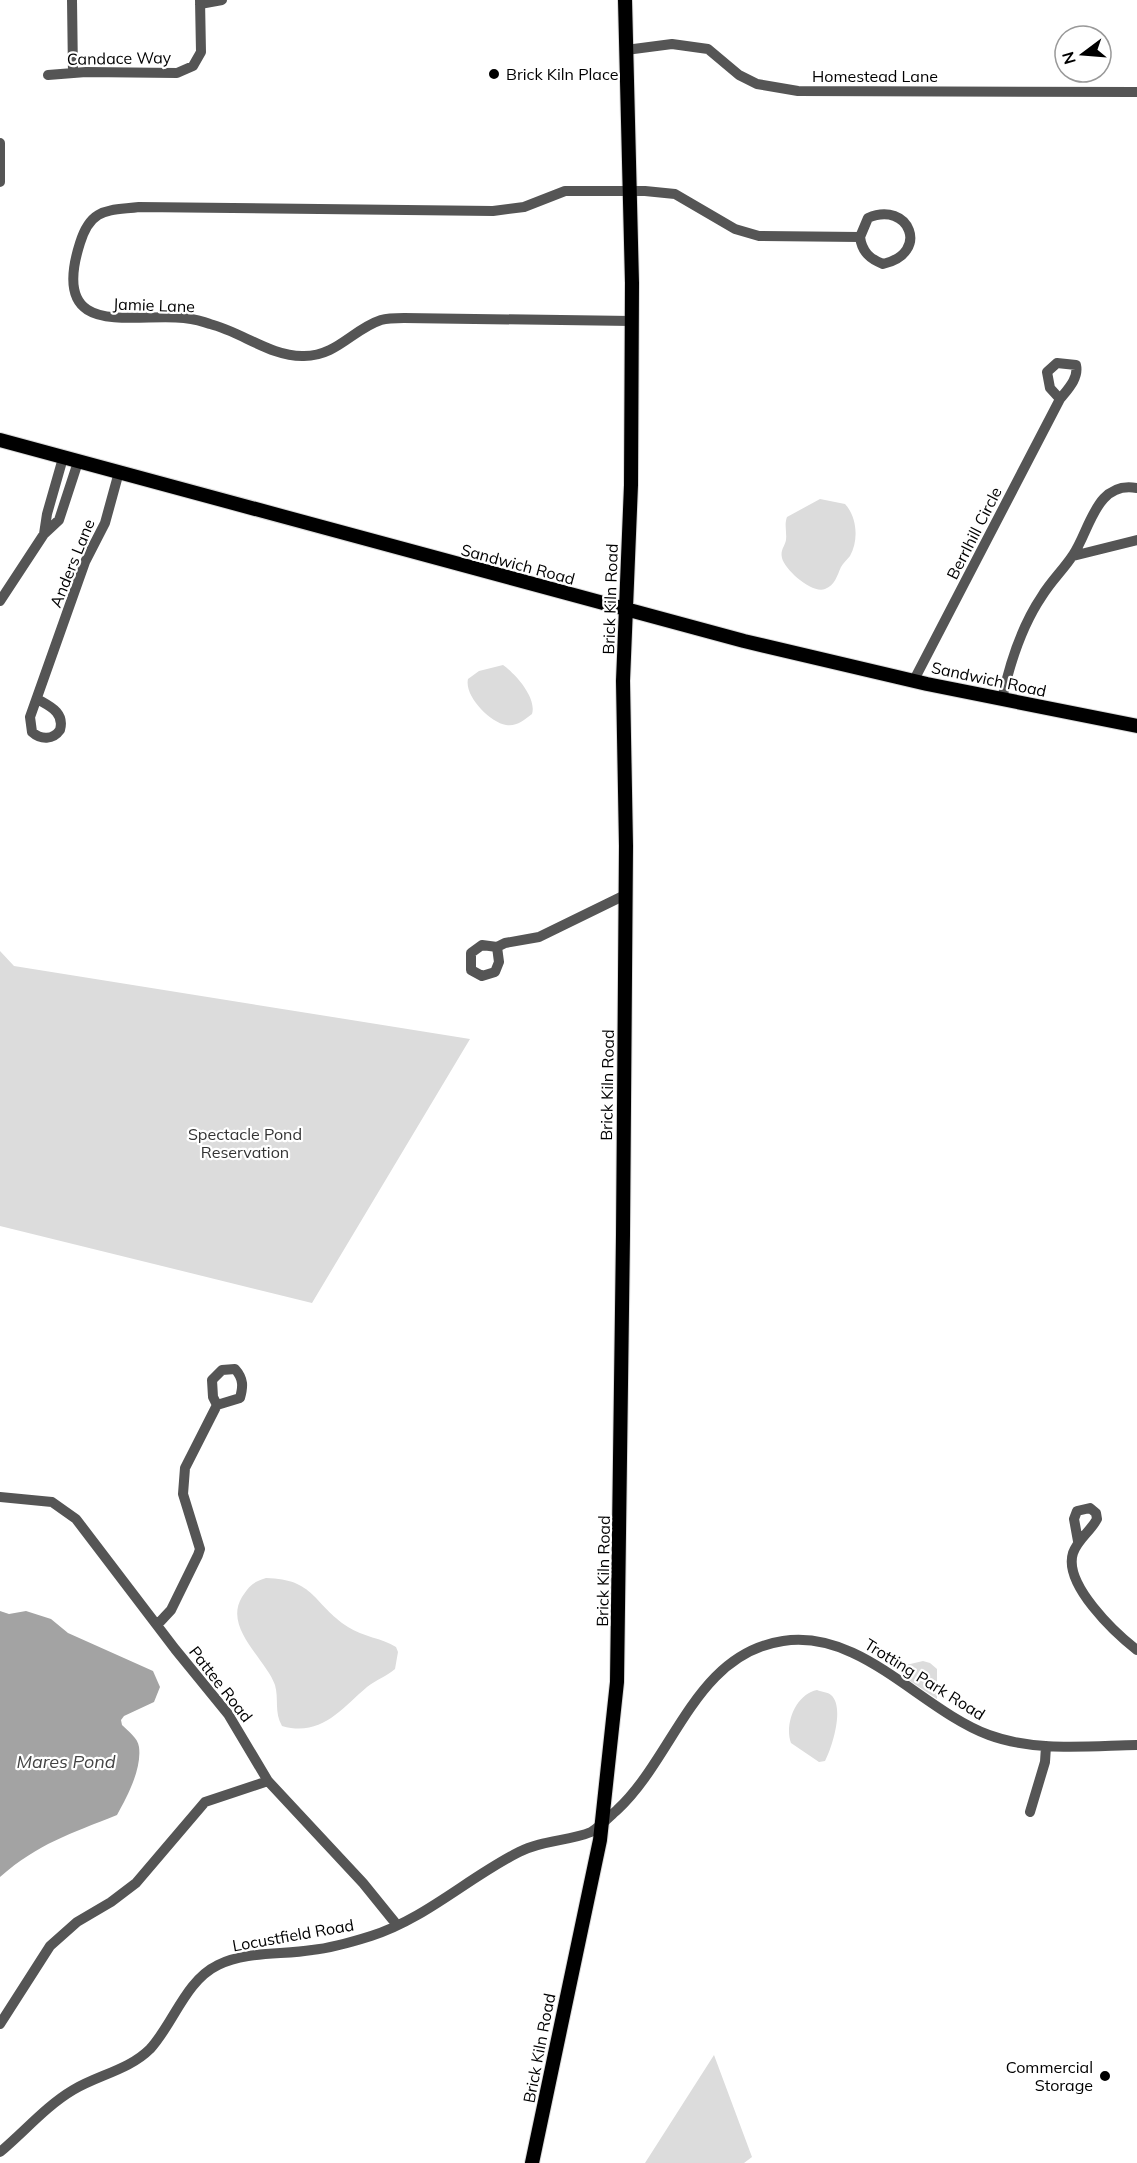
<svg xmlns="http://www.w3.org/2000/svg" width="1137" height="2163" font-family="Mulish,sans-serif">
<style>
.green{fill:#dcdcdc}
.water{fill:#a3a3a3}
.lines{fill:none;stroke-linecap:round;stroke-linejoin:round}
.major-casing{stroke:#dbdbdb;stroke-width:16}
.minor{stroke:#555;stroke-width:10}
.major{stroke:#000;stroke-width:14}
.poi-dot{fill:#000;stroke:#fff;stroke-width:2}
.labels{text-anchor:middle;stroke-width:4.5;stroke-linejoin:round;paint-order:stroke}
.street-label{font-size:16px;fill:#000;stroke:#fff}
.poi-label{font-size:16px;fill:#000;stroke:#fff;text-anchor:start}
.park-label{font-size:16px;fill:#333;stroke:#fff}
.water-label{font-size:18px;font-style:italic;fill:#444;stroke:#fff}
</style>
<rect width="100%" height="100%" fill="#fff"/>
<path class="green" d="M820,499L845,504C857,517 859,540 850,556C847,560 843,563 841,567C837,576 835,585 825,589C812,594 785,570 782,558C780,550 785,546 786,540C787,532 784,525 787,517Z
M503,665C516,674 537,698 532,714C524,720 516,727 506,725C490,722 464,696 468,679L479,671Z
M0,951L14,966L470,1039L312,1303L0,1226Z
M266,1578C315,1579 313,1604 348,1627C363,1637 382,1638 396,1647L398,1652L395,1669C387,1676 376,1680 367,1687C340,1710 321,1737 282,1726C274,1712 279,1699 275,1685C266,1659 223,1628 242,1597C250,1585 253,1582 266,1578Z
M923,1661L930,1663L937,1669V1699L901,1675L906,1665Z
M817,1690C822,1692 828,1692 831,1695C845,1707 832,1748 825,1761L819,1762L791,1743C784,1724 796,1694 817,1690Z
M714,2055L752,2157L744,2163H645Z"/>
<path class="water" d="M0,1611L9,1614L26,1611L51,1619L68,1633L153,1671L160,1687L154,1702L124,1716L121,1720L122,1725C128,1731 138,1738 139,1747C142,1769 127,1797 117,1815C70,1834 39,1843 0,1877Z"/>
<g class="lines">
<defs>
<path id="major" d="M0,440L744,641L927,684L1137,726
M532,2163L600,1840L617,1682L623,1235L626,846L623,681L631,485L632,283L625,0"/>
</defs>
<use href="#major" class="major-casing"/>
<path class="minor" d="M72,0L73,73
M200,4L222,0
M626,50L672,44L708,49L739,75L757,84L798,91L1137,92
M48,75L86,72L177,73L193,66L201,52L200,0
M0,143V182
M632,321L404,318C397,318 388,318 381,320C353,329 337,356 304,356C271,357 242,332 210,324C202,321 192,319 184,318C130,313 49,340 80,243C91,207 108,211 139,207L493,211L524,207L565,191H645L675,194L735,229L759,236L860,237C862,252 870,259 883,264C931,253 909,200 868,218L860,237
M44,534L47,514L63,458
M1073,556L1137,540
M0,601L44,534L59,520L78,462
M914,680L1060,399C1068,389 1079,378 1076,365L1057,363L1047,372L1050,388L1060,399
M37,699C49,706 65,712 60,730C53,740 41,740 32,732L30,717L85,562L105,523L119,472
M1002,699C1010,662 1021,627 1042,596C1051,581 1064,569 1073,555C1090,530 1096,480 1137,488
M497,947L499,962L495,972L482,976L471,970V953L482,945L497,947L505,943L539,937L625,895
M0,1497L52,1502L76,1519L175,1649L228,1714L268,1781L363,1883L397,1925
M1078,1541L1074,1519L1077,1511L1090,1508L1096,1513L1097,1519C1090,1532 1078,1539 1073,1553C1063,1584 1115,1633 1137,1650
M157,1625L171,1610L198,1555L200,1549L183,1494L185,1468L217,1405L213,1397L212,1380L222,1370L235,1369C244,1379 243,1387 240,1398L217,1405
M1030,1812L1045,1762L1046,1746
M0,2024L50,1946L77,1922L111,1902L136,1883L205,1802L268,1781
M0,2152C24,2132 46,2106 73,2090C98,2075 129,2070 150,2049C174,2023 185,1981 218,1965C246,1951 282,1955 312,1950C332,1948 352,1942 371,1936C425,1919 469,1877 519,1852C542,1840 570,1841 591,1832C600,1827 609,1817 617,1810C675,1756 695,1654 783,1641C861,1629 920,1709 989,1735C1035,1752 1088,1746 1137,1745"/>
<use href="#major" class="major"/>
</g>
<g class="poi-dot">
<circle cx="494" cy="74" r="6"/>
<circle cx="1105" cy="2076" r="6"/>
</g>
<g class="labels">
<g class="street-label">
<text transform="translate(119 58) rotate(-1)" y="6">Candace Way</text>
<text x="875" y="82">Homestead Lane</text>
<text transform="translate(154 305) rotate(2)" y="6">Jamie Lane</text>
<text transform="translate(974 533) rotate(-63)" y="6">BerrIhill Circle</text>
<text transform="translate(72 563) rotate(-68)" y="6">Anders Lane</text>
<text transform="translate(518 564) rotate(15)" y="6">Sandwich Road</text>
<text transform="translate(610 599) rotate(-88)" y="6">Brick Kiln Road</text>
<text transform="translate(989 679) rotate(12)" y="6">Sandwich Road</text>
<text transform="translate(607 1085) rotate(-89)" y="6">Brick Kiln Road</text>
<text transform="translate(603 1571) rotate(-89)" y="6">Brick Kiln Road</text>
<text transform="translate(925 1679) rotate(32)" y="6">Trotting Park Road</text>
<text transform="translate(221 1684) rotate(52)" y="6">Pattee Road</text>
<text transform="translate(293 1935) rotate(-10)" y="6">Locustfield Road</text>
<text transform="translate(539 2048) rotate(-79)" y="6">Brick Kiln Road</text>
</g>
<g class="poi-label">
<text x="506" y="80">Brick Kiln Place</text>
<text x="1093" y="2073" text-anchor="end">Commercial<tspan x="1093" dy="18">Storage</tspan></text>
</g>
<g class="park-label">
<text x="245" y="1140">Spectacle Pond<tspan x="245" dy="18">Reservation</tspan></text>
</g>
<g class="water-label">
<text x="66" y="1768">Mares Pond</text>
</g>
</g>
<g transform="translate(1083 54) rotate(254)"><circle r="28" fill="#ffffff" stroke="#999999" stroke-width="1.5"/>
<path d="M0-4.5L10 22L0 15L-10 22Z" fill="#000000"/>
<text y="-9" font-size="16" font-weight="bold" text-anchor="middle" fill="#000000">N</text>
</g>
</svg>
